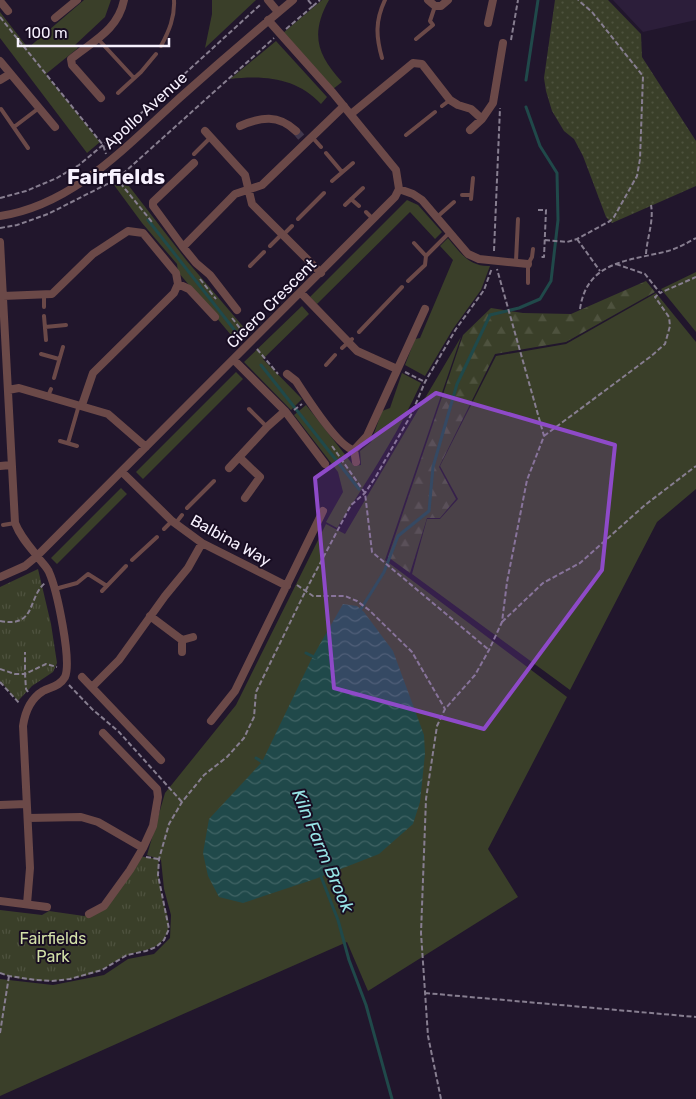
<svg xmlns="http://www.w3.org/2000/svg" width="696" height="1099" font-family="Rubik,sans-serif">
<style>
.built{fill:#2c1e3a}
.grass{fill:#3a3f29}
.forest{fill:url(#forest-firs)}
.park{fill:url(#park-tufts)}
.garden{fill:url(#garden-dots)}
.water{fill:url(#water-waves)}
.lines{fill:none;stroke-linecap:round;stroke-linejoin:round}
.stream{stroke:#20494a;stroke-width:3}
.street-tunnel{stroke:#41374c;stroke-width:8;stroke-dasharray:8 4;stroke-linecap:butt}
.path{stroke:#877e90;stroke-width:2;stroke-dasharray:5 2.5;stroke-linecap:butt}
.lane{stroke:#6b4948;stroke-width:4}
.street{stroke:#6b4948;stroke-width:8}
.marked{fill:#8e4ac8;fill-opacity:0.2;stroke:#8e4ac8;stroke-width:4;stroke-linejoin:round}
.labels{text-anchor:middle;stroke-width:4;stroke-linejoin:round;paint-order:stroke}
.street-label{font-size:16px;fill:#f7f1fe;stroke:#180d22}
.park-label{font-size:16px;fill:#d3e1a8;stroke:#180d22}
.water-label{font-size:18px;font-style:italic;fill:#97e4e6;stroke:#180d22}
.district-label{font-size:21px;font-weight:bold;fill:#f7f1fe;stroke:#180d22}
</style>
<defs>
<pattern id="forest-firs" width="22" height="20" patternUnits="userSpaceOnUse" patternTransform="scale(1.25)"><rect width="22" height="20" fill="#3a3f29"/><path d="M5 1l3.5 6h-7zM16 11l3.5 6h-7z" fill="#4e523e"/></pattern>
<pattern id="park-tufts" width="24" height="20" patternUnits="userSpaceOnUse" patternTransform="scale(1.25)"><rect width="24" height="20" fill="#3a3f29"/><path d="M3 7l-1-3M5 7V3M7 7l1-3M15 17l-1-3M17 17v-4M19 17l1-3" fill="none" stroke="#4e523e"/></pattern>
<pattern id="garden-dots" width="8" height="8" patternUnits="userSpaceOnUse" patternTransform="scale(1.25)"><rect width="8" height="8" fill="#3a3f29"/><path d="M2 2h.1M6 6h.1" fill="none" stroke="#4e523e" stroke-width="1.8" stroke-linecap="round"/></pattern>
<pattern id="water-waves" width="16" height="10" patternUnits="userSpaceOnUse" patternTransform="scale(1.25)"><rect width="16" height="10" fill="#20494a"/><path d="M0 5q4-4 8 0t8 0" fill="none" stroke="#416465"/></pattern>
</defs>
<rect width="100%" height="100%" fill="#21162c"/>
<path class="built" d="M613,0H696V20L643,32Z"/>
<path class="grass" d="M84,0H111L105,17L75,45L78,48L46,74L100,142L87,153L0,38V12L28,48Z
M212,0H256L205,48L212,14Z
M322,0H329C310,34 317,55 342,82L333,89L283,33Z
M276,41L327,97L321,104C297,78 264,75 230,79Z
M122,177L187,261L246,330L236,341L178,272L177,264L142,223L114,185Z
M407,200L418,205L442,232L435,239L410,212L317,304L310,297Z
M448,238C460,253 470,267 490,266L481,290L453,329L425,376L405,365L415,339L420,338L453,260L440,246Z
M696,272V332L661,289Z
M656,293L696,342V489L657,522L570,690L412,574L427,519H440L458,499L440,466L496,356L566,344Z
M302,306L309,314L263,359L302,399L291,410L244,362Z
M461,337L385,560L567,697L488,849L518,897L368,991L347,942L181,1015L0,1096V979L53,985L104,975L128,959L154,954L170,938L171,915L164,889L161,860L147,855L165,793L236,705L326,524L345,534Z
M236,372L243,379L143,479L136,472Z
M402,373L421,383C398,434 367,481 337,528L326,522L343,492L338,472L294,415L306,405L354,466L361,465L360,451L371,442L382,411L390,408Z
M121,488L127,494L57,564L51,558Z"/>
<path class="forest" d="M646,281L655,292L566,342L495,354L439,467L456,499L440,518H427L410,573L388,557L463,335L491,308L523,313L571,314Z"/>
<path class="park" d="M38,569L51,624L57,663L53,672L32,686L18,701L0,681V587Z
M138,856L159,859C158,872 159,885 162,897C164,907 171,921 168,931C161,951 144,949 128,955C118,958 110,966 101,970C71,983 30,985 0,973V910L42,915L49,911L84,916L89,914L104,906Z"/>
<path class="garden" d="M555,0H608L641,34L642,57L696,141V186L612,223L606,217L583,156L574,139L564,131L552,111L546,91L544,78Z"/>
<path class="water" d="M343,604L357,606L364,612L393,651L424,735L425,754L420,802L413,824L379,854L315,879L243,903L219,897L208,876L203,853L209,819L262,762L312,658Z"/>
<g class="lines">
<path class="stream" d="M526,80L538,0
M148,220L240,337
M261,365L359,489
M359,612L384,572L398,536L429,511L433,467L457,384L490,315L519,308L540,299L551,281L558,220L557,173L540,146L526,107
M306,653L316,658
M256,758L264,763
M320,874L338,920L349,960L366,1005L392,1099"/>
<path class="street-tunnel" d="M296,131L302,138"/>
<path class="path" d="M308,0L313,6L320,0
M0,17L103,145L106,154
M286,29L313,6
M511,40L518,0
M113,170L117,179L152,222
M0,198L26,191L57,178L79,165L146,109L260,5
M538,210H546L544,257H539
M0,228L17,225L48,214L117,179L274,38
M577,239L600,271
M545,240L567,242L577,239L610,221L614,217L637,176L640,159L643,76L592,12L578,0
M494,251L500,108
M646,254C647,238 654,221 651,205
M616,264L645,274L660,293L696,277
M200,279L216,299
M580,309C587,260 630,261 668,251C678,248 687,243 696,238
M232,318L246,336
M257,349L278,374
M405,372L425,382
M294,410L302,404
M544,436L650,357L665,344L670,326L669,317L655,297L660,293
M332,446L365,493L372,552L489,650
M297,585L313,596H345L357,601L369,610L412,652L445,709
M0,621C37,628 27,598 45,583
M502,622L543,583L580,563L645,505L696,466
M0,669L15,674H25V652
M0,682L20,704
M69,685L92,709L119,732L182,802
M28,692L26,689L25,674L46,664L57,667
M146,857L159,859
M0,973L9,976L36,980L52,981L70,979L102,970L127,955L146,951L156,947L164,940L169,929L158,875L159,859L169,824L182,802L204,775L227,757L244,738L254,717L256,692L306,590L351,505L365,493L375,478L411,415L425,382L456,329L484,290L492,268
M425,993L696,1017
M0,1033L9,976
M441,1099L428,1036L421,933L426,799L437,726L445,709L475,675L489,650L502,622L507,582L527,480L544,436L497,269"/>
<path class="lane" d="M98,39L134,78
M416,39L433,25L430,21L435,6
M161,46C169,31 175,17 174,0
M382,58C376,37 375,21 385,0
M118,93L141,72L156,54
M442,106L450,100
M1,109L28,148
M14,127L39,108
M406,135L435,112
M312,137L321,147
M326,153L342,172
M194,154L211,137
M332,181L353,163
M462,195H471
M351,199L359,206
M471,199L473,178
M345,205L363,188
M366,212L374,220
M437,217L454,202
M298,219L324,193
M283,235L292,226
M414,243L426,256
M270,246L282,234
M516,261L518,219
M250,266L264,252
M408,281L425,265L426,256L449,233
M528,283V264L532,257L533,249
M44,295V307
M44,316L46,340
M45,327L66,325
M359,332L402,287
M342,348L352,339
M41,354L59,359
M326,365L335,355
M54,378L63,347
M48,396L51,389
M249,409L267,427
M60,441L77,446
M68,443L79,405
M187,508L214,481
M175,524L182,515
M3,525L15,523
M164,529L172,521
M132,560L157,537
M55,589L77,583L88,574L107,586
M102,591L126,566"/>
<path class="street" d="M268,0L278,12
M428,0L435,6H441L448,0
M0,1L8,11
M55,18L77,0
M488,23L493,0
M0,61L55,127
M0,80L10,74
M101,98L72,65L71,59C93,41 118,30 124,0
M351,114L413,63L422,64L450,100L458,105L471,109L482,119
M240,126C261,117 278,114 296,131
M470,130L482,119L493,103L503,43
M205,131L245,175L252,204L321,273
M194,163L153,202V206L183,247L196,263L210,275L237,310
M399,189L413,194L422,200L468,254L479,259L528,264
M0,216C75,205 130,142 184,94C220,62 256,31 293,0
M0,242L15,523C20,536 29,546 38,557C41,562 47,567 49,572C57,590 72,661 65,677C60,686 51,687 43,691C30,699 25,712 23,726L30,868L27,904
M183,247L235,194L262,185L344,106
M178,284L189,289L215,317
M301,293L357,351L397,369
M3,296L52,294L93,254L128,231L143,233L176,273L178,284L174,293L93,373L82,405
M234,360L285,411L325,464
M287,374L296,381C305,395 339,448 354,450L367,436L425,309
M8,390L19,388L108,414L146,447
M354,450L356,462
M239,457L260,477L245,498
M0,466L11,465
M229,468L267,427L285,411
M122,472L172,521L202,543L287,586
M0,577L25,566L37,556L395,197L399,189L396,170L333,93L268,20
M150,616L182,640
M182,652V640L193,637
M82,677L161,760
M92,687L119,660L165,596L188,568L202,543
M211,721L235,691L323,511
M0,805L26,804
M28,818L81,817L98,822L143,848
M0,901L47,907
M89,914L104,906L130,870L143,848L153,826L158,797L157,789L103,733"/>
</g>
<path class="marked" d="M436,393L615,445L602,570L484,729L334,688L315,478Z"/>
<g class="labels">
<g class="street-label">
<text transform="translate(145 110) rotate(-42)" y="6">Apollo Avenue</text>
<text transform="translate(271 303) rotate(-45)" y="6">Cicero Crescent</text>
<text transform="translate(231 540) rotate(29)" y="6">Balbina Way</text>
</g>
<g class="park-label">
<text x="53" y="944">Fairfields<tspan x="53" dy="18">Park</tspan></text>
</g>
<g class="water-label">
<text transform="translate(323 851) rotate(67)" y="6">Kiln Farm Brook</text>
</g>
<g class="district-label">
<text x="116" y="184">Fairfields</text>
</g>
</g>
<path d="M18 38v8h151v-8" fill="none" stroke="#f7f1fe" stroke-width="2.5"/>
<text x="25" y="38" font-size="15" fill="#f7f1fe" stroke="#180d22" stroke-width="4" paint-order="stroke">100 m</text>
</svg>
